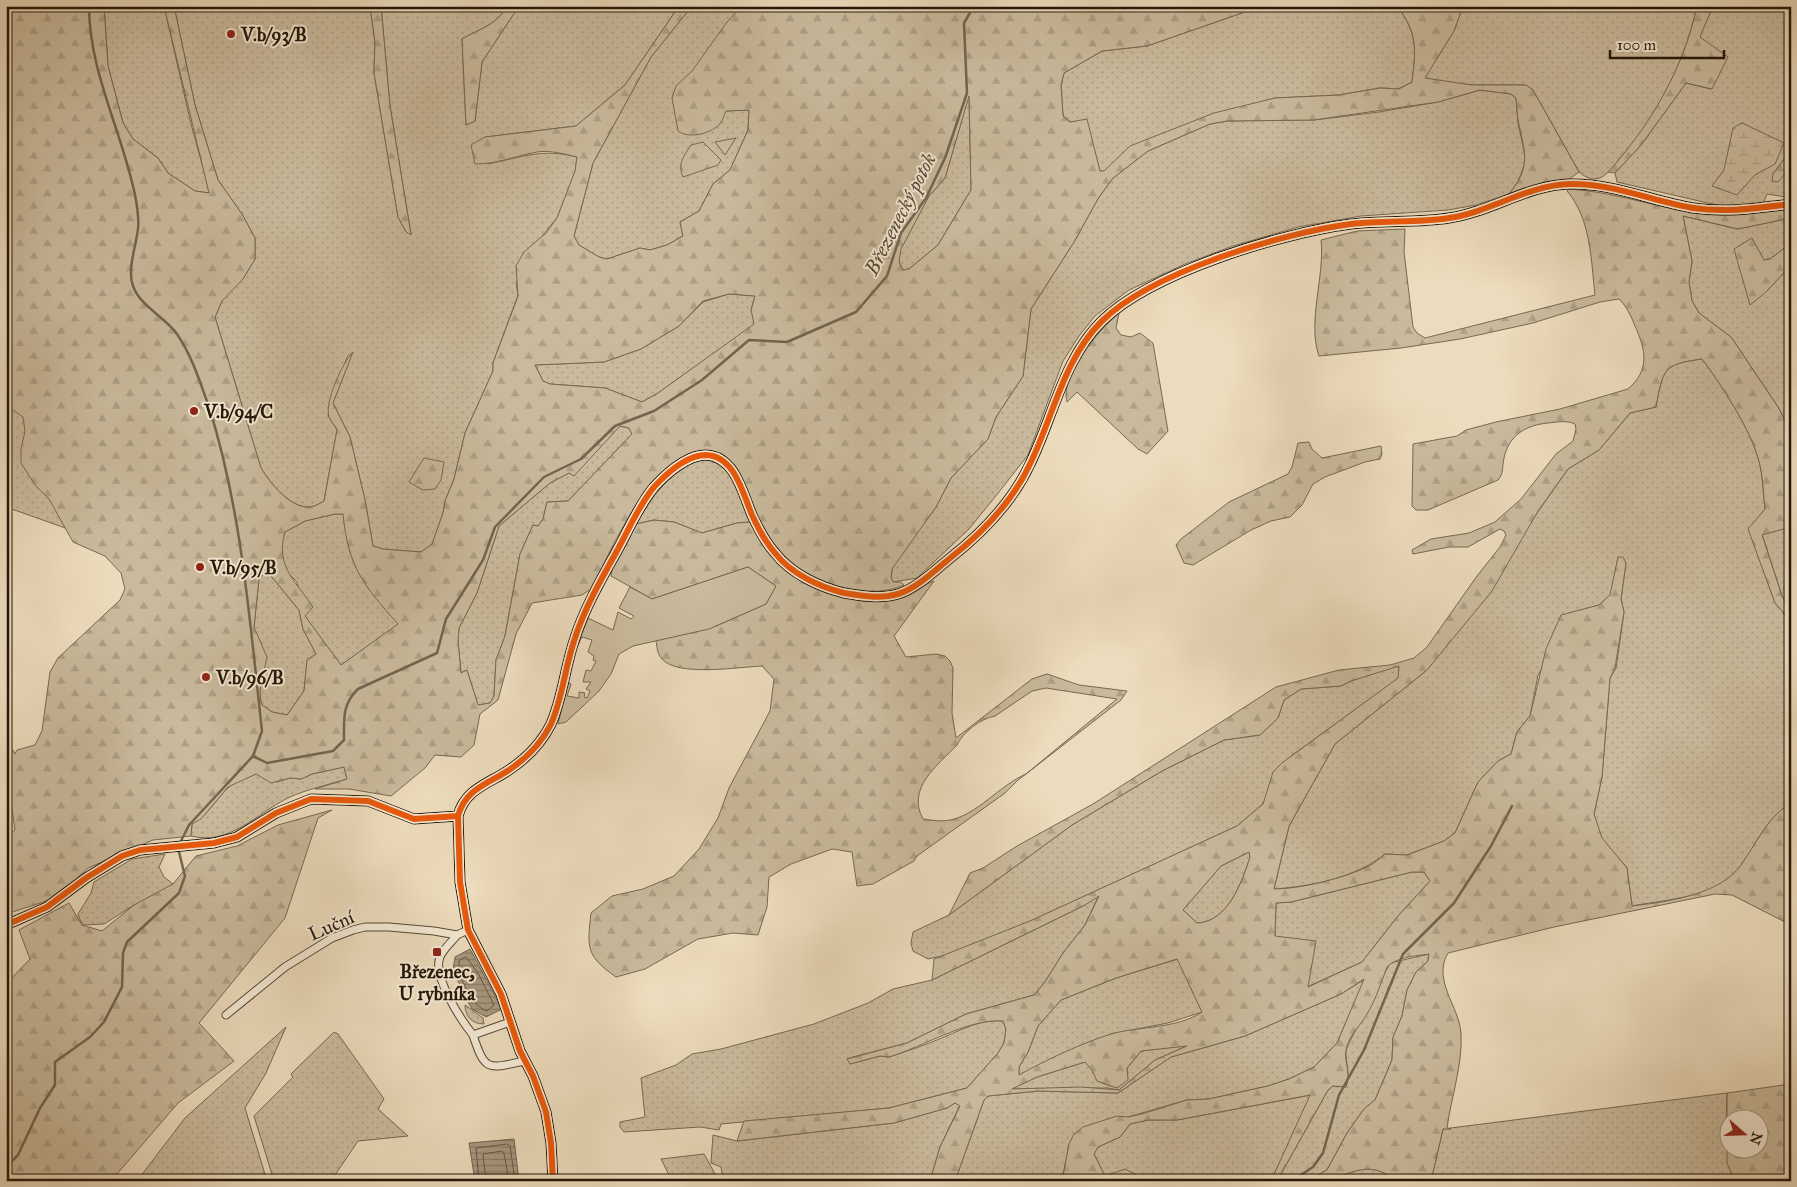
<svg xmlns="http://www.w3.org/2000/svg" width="1797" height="1187" font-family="'IM FELL Great Primer',serif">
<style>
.grass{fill:url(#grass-dots);stroke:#766852}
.forest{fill:url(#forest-firs);stroke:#766852;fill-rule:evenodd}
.wetland{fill:url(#wetland-marsh);stroke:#766852}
.garden{fill:#caba9d;stroke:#766852}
.water{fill:url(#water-rules);stroke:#73644f}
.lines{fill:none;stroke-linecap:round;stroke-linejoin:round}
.shore{stroke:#665844;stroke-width:1}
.stream{stroke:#73644f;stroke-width:2.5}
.street-casing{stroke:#554835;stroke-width:9}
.secondary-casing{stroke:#231708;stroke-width:11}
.street{stroke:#f3e8d3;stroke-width:7}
.secondary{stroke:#f3e8d3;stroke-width:9}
.cycleway-casing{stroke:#f3e8d3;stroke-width:9}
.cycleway{stroke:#e8590c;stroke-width:6}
.poi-dot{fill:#8f2418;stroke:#f3e8d3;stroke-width:2}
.labels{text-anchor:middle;stroke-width:4;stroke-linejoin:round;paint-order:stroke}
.poi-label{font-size:19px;font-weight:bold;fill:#231708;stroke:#f3e8d3;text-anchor:start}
.street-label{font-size:19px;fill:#231708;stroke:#f3e8d3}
.water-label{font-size:20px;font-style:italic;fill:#584b38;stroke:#f3e8d3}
</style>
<defs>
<pattern id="grass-dots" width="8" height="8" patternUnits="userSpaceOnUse" patternTransform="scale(1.25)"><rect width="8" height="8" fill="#caba9d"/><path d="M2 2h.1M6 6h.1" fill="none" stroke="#ad9f86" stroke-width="1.8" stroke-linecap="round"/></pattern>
<pattern id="forest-firs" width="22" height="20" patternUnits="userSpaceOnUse" patternTransform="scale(1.25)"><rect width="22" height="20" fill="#caba9d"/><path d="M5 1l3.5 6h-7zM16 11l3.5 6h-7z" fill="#ad9f86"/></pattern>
<pattern id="wetland-marsh" width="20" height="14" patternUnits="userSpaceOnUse" patternTransform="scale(1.25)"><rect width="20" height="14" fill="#caba9d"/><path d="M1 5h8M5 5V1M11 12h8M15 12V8" fill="none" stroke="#ad9f86"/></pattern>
<pattern id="water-rules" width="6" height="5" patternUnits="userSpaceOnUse" patternTransform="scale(1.25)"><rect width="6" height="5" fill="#a8987f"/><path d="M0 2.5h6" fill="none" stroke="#887b66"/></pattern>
</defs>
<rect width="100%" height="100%" fill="#ecdbbc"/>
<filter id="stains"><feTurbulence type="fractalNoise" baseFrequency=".004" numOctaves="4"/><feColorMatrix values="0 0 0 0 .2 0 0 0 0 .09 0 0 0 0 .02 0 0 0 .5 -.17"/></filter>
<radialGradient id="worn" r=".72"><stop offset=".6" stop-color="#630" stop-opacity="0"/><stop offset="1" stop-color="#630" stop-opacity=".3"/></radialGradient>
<path class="grass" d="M104,6H164L191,124L210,193L195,191L168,173L158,158L133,139L123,123L108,66Z
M174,6H370L375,42L374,73L398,217L406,232L411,234L390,106L381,6H507C497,25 479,29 462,39L466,125L475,121L482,62L519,6H679L625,85L576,126L485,137L488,164C522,157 542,148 577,157L575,172L557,218L538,241L516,283L518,295L493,363V371L465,433L454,479L445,501L443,513L432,545L421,552L383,549L373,546L365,500L350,437L333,403L352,353L347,357L328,415L337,430L324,501C319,504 314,507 309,507C290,508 270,483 261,468L215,317L222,301L232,288L243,279L255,259V238L242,214L218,180L195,105Z
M692,6H742C723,26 711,51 693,71C684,81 676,85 672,98L726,111L749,110L748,130L730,170L713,184L699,211L680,222L683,236L667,245L650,250L640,248L607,259L599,257L579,245L574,236L593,163L651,57Z
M1262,6H1397C1418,34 1416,50 1412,82L1398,89L1380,88L1339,95L1275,98L1131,146L1105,171H1100L1090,136L1063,116L1061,85L1064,73L1102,51L1147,46Z
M1463,6H1697C1685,61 1657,118 1619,159C1614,166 1608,174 1600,178C1592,181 1585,177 1579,172L1533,90L1526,85H1472L1424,79L1454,31Z
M1713,6H1791V150L1773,174L1785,175L1791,167V198L1767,194L1764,202L1752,205L1721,206L1617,182L1615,173L1641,145L1686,83L1711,89L1699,37Z
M1480,90L1511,94L1516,98L1518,123L1526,160L1518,182L1509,194L1476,205L1448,210L1361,216L1298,227L1233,246L1185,264L1129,290L1095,316L1079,336L1063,361L1028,455L999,492L969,529L917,578L893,582C889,574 892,568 897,560L936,507L951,478L988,439L996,417L1023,376L1031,309L1074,242L1099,197L1113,178L1148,151L1210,124L1227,121L1314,120L1379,112L1438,102Z
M969,95L971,190L938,245L909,269L903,270L899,262L900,249L929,196L945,178Z
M1683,216L1737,229L1791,218V243L1770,259L1763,260L1760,252L1766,292L1791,265V432L1778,407L1731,337L1699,313L1692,301L1689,282L1692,261Z
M729,294L755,296L751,310L755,324L658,393L642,402L605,388L550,384L543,381L535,365L604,362L641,349L679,326L703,302Z
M6,347L71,530L6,507L8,404H6Z
M1702,359C1719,381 1748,426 1756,452C1763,470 1763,490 1765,509L1749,529L1775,603L1783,612L1791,628V780L1787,786L1788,805C1761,822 1752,858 1728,880C1709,897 1657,901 1632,906L1627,868L1601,838L1594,814L1602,777L1610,678L1616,668L1624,612L1621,599L1626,563L1618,557L1611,595L1599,605L1577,611L1538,675L1530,716L1517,732L1511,754L1498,761L1478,782L1455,833L1444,841L1407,855L1385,854C1355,878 1312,886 1274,889L1289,826L1335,744L1427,670L1568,469L1599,450L1630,413L1656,407C1663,369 1663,364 1702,359Z
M620,426L629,428L632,434L568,501L547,502L543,519L538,526L533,525L520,554L505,636L496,660L494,696L490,703L478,705L467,670L461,673L458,641L459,628L477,593L499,526L550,483L569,473Z
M701,459C733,461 740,496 750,522L737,523L702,533L674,522L654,520L636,524C653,496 669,471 701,459Z
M335,514H344C347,567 365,586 399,624L341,665L304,615L297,582L287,572L283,564L281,545L285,532L305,521Z
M1791,527V585L1783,588L1791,598V613L1782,596L1762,534Z
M267,571L299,610L303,629L316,654L307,660L304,691L287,715L272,712L261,704L260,690L264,675L254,627L259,579Z
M1399,665V678L1291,756L1263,804L1237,826L1031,921L947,955L928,959L913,951L911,943L913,932L949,915L1072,825L1162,771L1224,740L1260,735L1278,718L1284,700L1301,689L1341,686L1351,681Z
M344,767L347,779C328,785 307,789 288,798C257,813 230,846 191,836L192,824C208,816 215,800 228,788C236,781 246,777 256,774L277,782L290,778L301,779L312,774Z
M1249,852L1250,857C1242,882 1228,922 1197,923L1183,910L1221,866Z
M165,854L159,867L164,877L173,884L161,893L134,905L104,924L82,925L78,914L91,893L94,882L132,859Z
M1412,872H1424L1430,881L1398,916L1362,962L1307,987L1275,936L1276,903L1291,902Z
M1099,895L1085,925L1063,953L1045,982L1034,995L966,1014L907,1043L849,1058L850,1064L880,1056L889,1057C907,1051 926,1045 944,1037C963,1029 981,1019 1003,1021L1006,1029L1004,1043L998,1053L967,1088L889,1108L721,1124L719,1130L700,1127L624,1132L620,1127V1122L645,1117L641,1078L676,1065L692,1054L721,1049L814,1024L868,1003L893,989L932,980L1085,905Z
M1429,954L1428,961L1416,972L1407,990L1402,1016L1393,1038L1392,1060L1375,1100L1364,1109L1347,1133L1327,1170L1312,1178L1308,1176L1305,1181H1277L1328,1090L1333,1086L1346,1087C1351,1072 1345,1064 1346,1049L1390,963Z
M1178,959L1202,1012L1168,1023L1111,1034L1019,1076V1067L1028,1052L1038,1026L1061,1000L1116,978Z
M1365,979L1337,1043L1314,1067L1289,1079L1268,1086L1209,1099L1187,1100L1128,1117L1069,1144L1062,1181H955L984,1100L988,1096L1038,1091L1118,1093L1171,1057L1245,1036L1341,994Z
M465,1005L483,1018L484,1024C472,1024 465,1016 465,1005Z
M286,1027L266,1073L245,1108L267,1181H132L140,1177L185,1118Z
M334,1032L338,1034L384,1099L378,1109L408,1136L358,1141L331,1181H274L254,1116L293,1077L291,1074Z
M1189,1045L1155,1060L1119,1090L1107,1088L1011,1089L1037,1077L1085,1062L1093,1070L1097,1081L1117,1088L1128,1074L1127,1068L1141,1051Z
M1727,1093L1726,1125L1731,1174L1735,1181H1431L1443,1129Z
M1311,1095L1271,1181H1134L1135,1174L1105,1176L1094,1154L1098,1147L1120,1137L1130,1124L1148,1120H1177Z
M955,1103L960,1105L940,1147L930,1181H723L721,1167L711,1163L713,1135L737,1141L894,1123L947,1108Z
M704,1154L719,1181H672L661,1159Z
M1365,1169L1378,1170L1386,1174L1387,1181H1325L1345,1172Z"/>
<path class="forest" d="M6,6H104L108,66L123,123L133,139L158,158L168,173L195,191L209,193L164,6H174L195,105L218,180L242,214L255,238V259L243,279L222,301L215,317L261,468C270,483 290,508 309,507C314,507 319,504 324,501L337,430C335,426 331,421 329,417C324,402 343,362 353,352L333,403L350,437L365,500L373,546L383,549L421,552L432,544L443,513L445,501L454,479L465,433L493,371V363L518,296L516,266L524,252L546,233L557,218L575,171L577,157C565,154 550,150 537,152C516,156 497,164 475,164L471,145L485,137L576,126L625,85L679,6H692L651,57L593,163L574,236L579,245L599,257L607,259L640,248L650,250L667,245L683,236L680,222L699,211L713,184L730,170L748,130L749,110L726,111C724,115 722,122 719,125C709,134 689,139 678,131L672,98L676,86L692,71L727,22L742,6H1262L1147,46L1102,51L1064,73L1061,85L1063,116L1070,122L1087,119L1100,171H1104L1130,146L1214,113L1275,98L1339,95L1380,88L1399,89L1412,82C1416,50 1418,33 1397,6H1463L1454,31L1425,78L1472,85H1526L1533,90L1579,172L1569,179L1544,182L1509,194C1530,168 1526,156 1519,125C1517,117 1517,107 1516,98L1511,94L1480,90L1438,102L1314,120L1227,121L1210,124L1148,151L1113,178L1099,197L1074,242L1031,309L1023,376L996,417L988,439L951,478L936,507L892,569L891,577L893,582H901L904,585C883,594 863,592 841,587C804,579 773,551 757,517C750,500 746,483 736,468C730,459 719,451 708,451C654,448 612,549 591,589L582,595L532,603L516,634L498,700L480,714L474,745L461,757L435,755L425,768L391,796L349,789H315L347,779L344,767L312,774L301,779L290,778L271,783L256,774L228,787L201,819L192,824L191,836L153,840L88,868L56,898L6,914V836L15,830L10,795L6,796V737L15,754L17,750L35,745L42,731L50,672L58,658L120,600L125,589L121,573L105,556L73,542L49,499L35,485L21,463V449L25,431L23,417L6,405ZM969,96L971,190L938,245L909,269L903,270L899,262L901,249L929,196L945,178ZM729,294L755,296L751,310L754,324L658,393L642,402L605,388L550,384L543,381L535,365L604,362L641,349L679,326L703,301ZM620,426L629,428L632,434L568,501L547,502L543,519L538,526L533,525L520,554L505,636L496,660L494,696L490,703L478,705L467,670L461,673L458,641L459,628L477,593L499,526L550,483L569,473L574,476ZM335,514H343C348,567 364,586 398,624L341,665L305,616L313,607C296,581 275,567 285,532L305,521ZM267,571L299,610L303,629L316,654L307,660L304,691L287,715L272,712L261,704L260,690L267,657L254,627L259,579Z
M370,6H381L390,106L411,235L406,232L398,217L374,73L375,42Z
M507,6H519L482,62L475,121L466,125L462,39C479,29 497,25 507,6Z
M1697,6H1713L1700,37L1728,57L1712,89L1686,83L1641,145L1615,173L1608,172C1650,126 1684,68 1697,6Z
M736,138L725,155L715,142Z
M703,142L721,160L718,165L683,177C677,164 684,156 691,145Z
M1791,150V167L1778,182L1772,181L1773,174Z
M1569,189C1620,192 1667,212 1718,215C1742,216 1767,211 1791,208V218L1738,229L1683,216L1692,261L1689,282L1692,301L1699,313L1731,337L1778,407L1791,432V527L1762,535L1782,596L1791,613V628L1783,612L1775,603L1748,529L1765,509C1763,490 1763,470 1756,452C1748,426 1719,381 1702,359C1663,364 1663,369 1656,407L1630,413L1599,450L1568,469L1538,511L1492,591L1427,670L1335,744L1289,826L1274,889C1301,889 1345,878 1369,866C1375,863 1380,858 1385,854L1407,855L1444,841L1455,833L1478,782L1498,761L1511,754L1517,732L1530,716L1546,649L1561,615L1599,605L1610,595L1618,557H1623L1626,563L1621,599L1624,612L1615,668L1610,678L1602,777L1594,814L1602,838L1627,868L1632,906C1666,902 1720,895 1741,865C1756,844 1767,818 1788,805L1787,786L1791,780V925L1732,895L1715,894L1554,927L1448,953C1432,980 1459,1006 1461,1033C1463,1064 1451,1098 1447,1128L1451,1129H1443L1431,1181H1387L1386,1174C1364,1162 1346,1176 1325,1181C1319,1182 1311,1181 1305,1181L1308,1176L1313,1178L1327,1170L1347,1133L1364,1109L1375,1100L1392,1060L1393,1037L1402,1016L1407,990L1416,972L1428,961L1429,954C1416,956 1396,957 1387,967C1381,983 1376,999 1367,1014C1361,1025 1351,1033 1347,1046C1342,1061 1352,1069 1346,1087L1333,1086L1328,1090L1277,1181H1271L1310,1095L1177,1120H1148L1130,1124L1120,1137L1098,1147L1094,1154L1105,1176L1125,1169L1135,1174L1134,1181H1062L1069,1144L1074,1134L1083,1127L1117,1116L1128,1117L1142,1114L1187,1100L1209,1099L1268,1086L1289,1079L1314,1067L1337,1043L1364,979L1341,994L1245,1036L1171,1057L1118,1093L1038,1091L988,1096L984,1100L955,1181H930L940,1147L960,1106L955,1103L947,1108L894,1123L737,1141L744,1121L889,1108L967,1088L998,1053L1004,1043L1006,1029L1003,1021C969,1018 923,1047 889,1057L880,1056L850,1064L847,1059L907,1043L966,1014L1034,995L1045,982L1063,953L1085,925L1099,896L1085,905L932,980L934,959L1030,921L1237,826L1263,804L1273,772L1282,763L1398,678L1399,666L1351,681L1341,686L1301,689L1284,700L1278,718L1260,735L1224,740L1162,771L1072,825L949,915L970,873L983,868L1017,846L1093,804L1276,687L1339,670L1390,665L1414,658L1427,647L1477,576L1500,547L1506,535L1504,531L1500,529L1468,547H1449L1413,554L1412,550L1431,539L1469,533L1495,522L1521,499L1556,454L1573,441L1576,429L1575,424C1566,420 1558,422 1548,423C1526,425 1509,435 1504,458C1502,467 1504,473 1498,480L1428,510H1416L1412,506L1413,444L1457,436L1466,430L1496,422L1560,409L1628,389C1650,370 1646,350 1635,326C1631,316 1627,307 1619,299L1600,302L1533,323L1460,339L1401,348L1319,356C1307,322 1325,276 1321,240L1357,231L1405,229L1404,252L1413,327L1417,333L1425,338L1595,295C1591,260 1591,219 1567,191ZM1249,852L1250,857C1242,882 1228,922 1197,923L1183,910L1221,866ZM1412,872H1424L1430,881L1398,916L1362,962L1308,987L1316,941L1275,936L1276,903L1291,902ZM1177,959L1202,1012C1177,1029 1139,1026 1111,1034C1082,1043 1046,1060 1019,1075V1067L1028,1052L1038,1026L1061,1000L1116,978ZM1187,1046L1155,1060L1119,1090L1081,1087L1012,1089L1037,1077L1085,1062L1092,1070L1097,1081L1117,1088L1128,1080L1127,1068L1141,1051Z
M1752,238L1764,260L1770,259L1791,243V265L1766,292L1750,305L1734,249Z
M1119,313L1116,328L1121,335L1131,337L1140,333L1153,343L1168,431L1147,454L1138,449L1077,392L1067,402C1059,375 1100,329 1119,313Z
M1309,442L1312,449L1322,458L1381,446L1382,454L1380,459L1365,462L1325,477L1313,484L1302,505L1290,517L1271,521L1251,530L1193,565L1184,563L1176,545L1181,539L1229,502L1288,474L1292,467L1298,443Z
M424,458L444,462L441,480L435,489L423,490L409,482Z
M654,520L674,522L702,533L737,523L750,522C760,538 769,556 783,568C811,591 863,609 899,598C911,595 922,585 934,581L894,636L906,657L936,654L945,656L950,661L953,668L952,713L956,738L1032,679L1047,674L1079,685L1127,691L1121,700L1017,781L1005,793L917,856L914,861L873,884L857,886L852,852L832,849L791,864L769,877L767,907L758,935L733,933L698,939L645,969L616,977C586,956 587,948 591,913L612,896L643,889L674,876L699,849L718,818L729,788L770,711L774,679L762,666C739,667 677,677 662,659C657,653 657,647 656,640L716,626L766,604L776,586L748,567L652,599L611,576L612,569L636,524ZM1046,688L1117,699L1026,774C1000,785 977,815 950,820C942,822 931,820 923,819C906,788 938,765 957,745C962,733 981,718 995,716L1032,691Z
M332,810L318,818L285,918L199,1023L234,1061L178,1103L111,1181H6V984L30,959L19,930L69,903L82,925L102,931L134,905L173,884L196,856L237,846L278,825Z
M1791,1084V1181H1735L1727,1163V1093ZM1730,1120H1760V1150H1730Z"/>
<path class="wetland" d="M1742,123L1784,143L1775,164L1755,175L1737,195L1712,186L1724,170L1733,128Z"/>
<path class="garden" d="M748,567L776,586L766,604L709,629L633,646L619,654L611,674L599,691L566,722L558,724L568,683L571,684L567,696L579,698V692L585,693L584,697L587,698L590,691L586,689L591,682H583L586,670L591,671L596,661L593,660L594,656L588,652L592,640L582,637L575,651L588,618L613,630L618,612L631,619L634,616L619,608L630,587L652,599Z"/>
<path class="water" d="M470,949L502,1009L486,1017L472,1009L464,995L453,969L455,957Z
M514,1139L519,1181H475L469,1143Z"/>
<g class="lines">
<path class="shore" d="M466,957L478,973L494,1005L487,1011C472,1007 457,976 459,961Z
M479,1181L476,1148L507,1144L510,1146L515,1181
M486,1181L483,1154L502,1151L504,1153L509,1181"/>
<path class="stream" d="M89,6C89,72 122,131 135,195C137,205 139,219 138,229C136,246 127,270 133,286C140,306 165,317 177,334C192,356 200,382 209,407C242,511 250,624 262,731L253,756
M180,843L189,825L253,756L267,763L333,751L344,740C344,720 342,704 358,689L437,653L446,619L483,560L495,527L544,477L581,459L615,426L654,411L702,380L749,340L787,342L856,312L887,276L901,233L926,198L945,158L967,93L964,23L974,6
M6,1167L18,1155L40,1108L55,1085V1062L90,1037L104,1022L122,987L123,953L127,942L179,893L185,876L178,848
M1292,1181L1313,1167L1323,1153L1339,1095L1364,1050L1403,954L1454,903L1491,846L1512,806"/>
<defs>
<path id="street" d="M457,935C452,942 443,949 440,957C432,976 461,1020 473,1035L510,1022
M226,1015L285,967L332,938L353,930L365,927H389L434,931L457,935L468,930
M473,1035C485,1072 488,1069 524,1061"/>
<path id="secondary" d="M6,925L47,907L86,878L122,856L140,850L214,843L237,837L276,813L311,799L368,801L414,819L458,816
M553,1181L551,1143L546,1112L533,1076L520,1051L501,994L468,930L460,882L458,816C465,789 488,784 509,770C527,758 541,744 551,724C563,697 565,666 575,638C585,607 602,578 618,549C629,529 639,505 654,487C666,474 687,455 706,455C735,456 743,494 752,515C758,528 766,543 775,553C791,574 820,587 844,593C861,596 881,599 898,594C917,588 934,571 949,559C981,534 1013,501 1030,464C1053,417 1064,358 1102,321C1152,272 1282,233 1351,224C1383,220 1417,223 1449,218C1491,212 1527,185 1570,184C1612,183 1652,201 1693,208C1726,213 1758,208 1791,204"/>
</defs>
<use href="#street" class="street-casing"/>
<use href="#secondary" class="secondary-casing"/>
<use href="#street" class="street"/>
<use href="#secondary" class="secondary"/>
<defs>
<path id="cycleway" d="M6,925L47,907L86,878L122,856L140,850L214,843L237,837L276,813L311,799L368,801L414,819L458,816
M553,1181L551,1143L546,1112L533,1076L520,1051L501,994L468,930L460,882L458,816C465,789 488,784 509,770C527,758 541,744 551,724C563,697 565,666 575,638C585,607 602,578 618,549C629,529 639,505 654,487C666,474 687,455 706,455C735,456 743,494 752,515C758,528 766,543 775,553C791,574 820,587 844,593C861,596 881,599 898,594C917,588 934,571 949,559C981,534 1013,501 1030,464C1053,417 1064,358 1102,321C1152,272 1282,233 1351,224C1383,220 1417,223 1449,218C1491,212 1527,185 1570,184C1612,183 1652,201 1693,208C1726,213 1758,208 1791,204"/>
</defs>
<use href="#cycleway" class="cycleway-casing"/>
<use href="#cycleway" class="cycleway"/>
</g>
<g class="poi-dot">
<circle cx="231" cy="34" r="5"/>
<circle cx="194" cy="411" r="5"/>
<circle cx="200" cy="567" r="5"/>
<circle cx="206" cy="677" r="5"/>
<rect x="432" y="947" width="10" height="10" rx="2.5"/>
</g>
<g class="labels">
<g class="poi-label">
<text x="241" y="41">V.b/93/B</text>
<text x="204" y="418">V.b/94/C</text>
<text x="210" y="574">V.b/95/B</text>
<text x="216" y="684">V.b/96/B</text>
<text x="437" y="978" text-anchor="middle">Březenec,<tspan x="437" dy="22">U rybníka</tspan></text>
</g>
<g class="street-label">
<text transform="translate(331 925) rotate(-24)" y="7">Luční</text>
</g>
<g class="water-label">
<text transform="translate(900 214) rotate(-63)" y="7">Březenecký potok</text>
</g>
</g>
<rect width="1797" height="1187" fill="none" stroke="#ecdbbc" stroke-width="25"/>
<rect x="8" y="8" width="1782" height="1172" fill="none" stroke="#231708" stroke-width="2.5"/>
<rect x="12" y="12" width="1772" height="1162" fill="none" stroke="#231708"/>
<g transform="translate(1744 1134) rotate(110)"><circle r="24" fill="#f3e8d3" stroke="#a09482"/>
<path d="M0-4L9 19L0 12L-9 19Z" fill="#8f2418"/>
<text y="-8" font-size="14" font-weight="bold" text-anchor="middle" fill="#231708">N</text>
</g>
<path d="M1610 50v8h114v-8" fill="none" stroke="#231708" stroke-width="2.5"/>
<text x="1617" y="50" font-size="15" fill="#231708" stroke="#f3e8d3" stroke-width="4" paint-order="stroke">100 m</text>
<rect width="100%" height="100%" filter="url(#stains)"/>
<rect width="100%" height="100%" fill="url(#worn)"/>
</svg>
